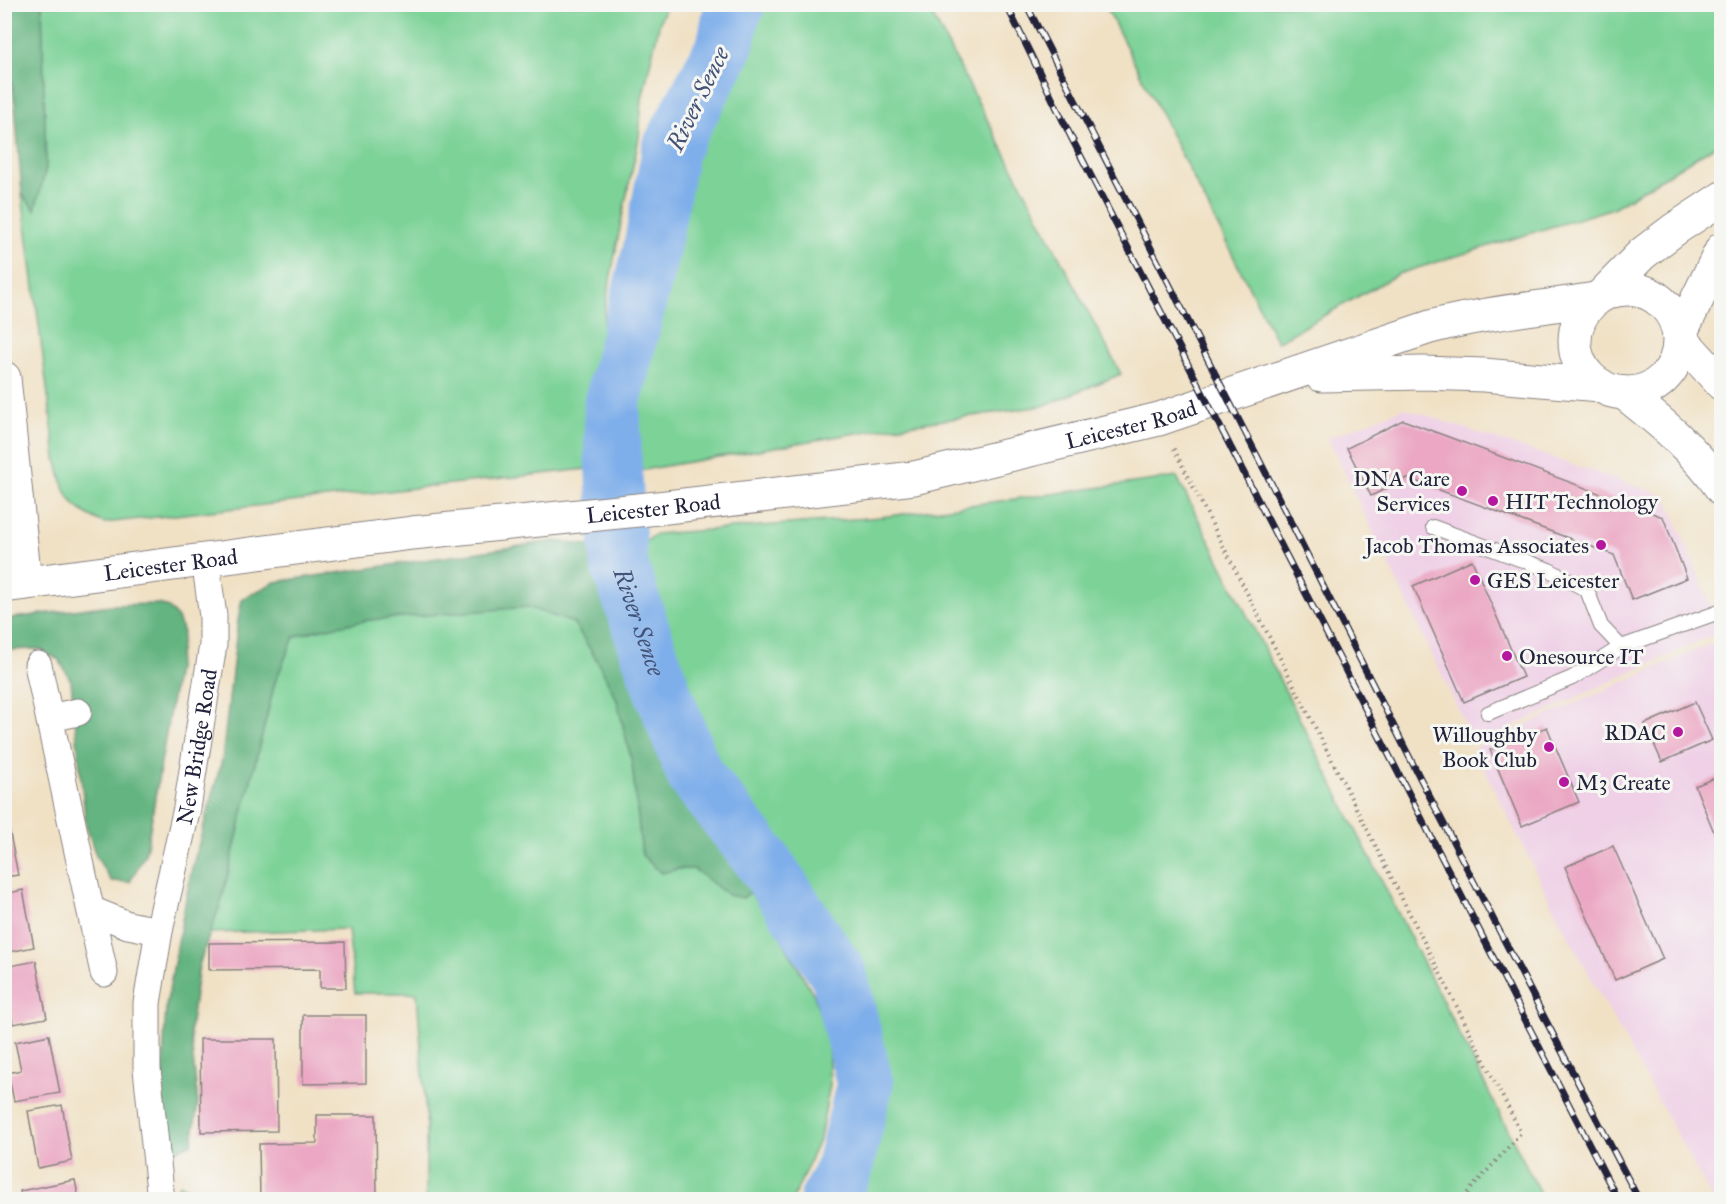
<svg xmlns="http://www.w3.org/2000/svg" width="1726" height="1204" font-family="'IM FELL Great Primer',serif">
<style>
.built{fill:#efd0e6}
.green{fill:#7bd297;stroke:#4e7a69;stroke-width:1.5}
.forest{fill:#64b480;stroke:#436b5e;stroke-width:1.5}
.lines{fill:none;stroke-linecap:round;stroke-linejoin:round}
.river{stroke:#7fafea;stroke-width:57}
.building{fill:#eba7c3}
.lane-casing{stroke:#898280;stroke-width:16}
.street-casing{stroke:#898280;stroke-width:29}
.secondary-casing{stroke:#898280;stroke-width:35}
.primary-casing{stroke:#898280;stroke-width:35}
.path{stroke:#898280;stroke-width:4;stroke-dasharray:1.5 4.5;stroke-linecap:butt}
.lane{stroke:#fff;stroke-width:14}
.street{stroke:#fff;stroke-width:27}
.secondary{stroke:#fff;stroke-width:33}
.primary{stroke:#fff;stroke-width:33}
.rail-casing{stroke:#22223b;stroke-width:7}
.rail{stroke:#f6f6f2;stroke-width:4.5;stroke-dasharray:14;stroke-linecap:butt}
.poi-dot{fill:#b5179e;stroke:#f6f6f2;stroke-width:2}
.labels{text-anchor:middle;stroke-width:6;stroke-linejoin:round;paint-order:stroke}
.street-label{font-size:22px;fill:#22223b;stroke:#f6f6f2}
.poi-label{font-size:22px;fill:#22223b;stroke:#f6f6f2;text-anchor:end}
.water-label{font-size:24px;font-style:italic;fill:#435378;stroke:#f6f6f2}
</style>
<rect width="100%" height="100%" fill="#f6f6f2"/>
<filter id="ink" filterUnits="userSpaceOnUse"><feTurbulence type="fractalNoise" baseFrequency=".0167" numOctaves="2"/><feDisplacementMap in="SourceGraphic" scale="12" xChannelSelector="R" yChannelSelector="G"/><feConvolveMatrix kernelMatrix="1 2 1 2 8 2 1 2 1" color-interpolation-filters="sRGB"/></filter>
<filter id="wash" filterUnits="userSpaceOnUse"><feTurbulence type="fractalNoise" baseFrequency=".008" numOctaves="4" result="noise"/><feDisplacementMap in="SourceGraphic" scale="24" xChannelSelector="R" yChannelSelector="G"/><feGaussianBlur stdDeviation="1.35" result="paint"/><feColorMatrix in="noise" values="0 0 0 0 0 0 0 0 0 0 0 0 0 0 0 0 0 1.4 0 .05"/><feComposite in="paint" operator="in"/></filter>
<g filter="url(#wash)">
<rect width="100%" height="100%" fill="#f0e1c5"/>
<path class="built" d="M1404,408L1666,496L1721,631L1475,744L1328,438Z
M1721,639V1199H1712L1560,921L1474,748Z"/>
<path class="green" d="M750,4L927,5L1121,374L1043,406L880,429L643,470L630,463L623,426L642,373L690,98L713,48L729,32Z
M42,5H667L660,21L642,99L639,138L622,217L605,308L596,397L586,469L104,523C68,507 65,496 56,458L22,194L35,209L46,168Z
M1105,5H1721V142L1613,208L1398,274L1277,342Z
M1177,477L1543,1199H841L863,1140L871,1067L852,972L801,892L699,766L625,559L655,534L881,517Z
M527,607L574,623L598,662L617,700L632,763L642,855L661,873L678,869H694L743,898L750,892L773,924L814,995L828,1041L830,1085L820,1138L793,1199H426V1117L417,993H355L348,929L210,933L221,902L275,682L294,637C365,613 452,613 527,607Z"/>
<path class="forest" d="M4,5H42L46,168L35,210L22,194L15,105L5,37Z
M554,541L595,546L614,608L663,741L750,892L743,898L728,895L694,869H678L661,873L642,855L632,763L617,700L598,662L574,623L527,607L369,620L316,630L294,637L275,682L221,902L199,965L190,1030L198,1103L192,1143L175,1151L165,1141L162,1084L166,1006L191,872L222,760L238,620L242,599L275,582Z
M160,604L169,608L178,618L183,633L146,852L130,882L111,881L96,856L86,825L71,681L59,660L39,649L5,650V619L111,605Z
M179,1184L201,1192L204,1199H175Z"/>
<g class="lines">
<path class="river" id="s1" d="M737,4L731,15L725,46L671,147L651,251L612,404L613,457L619,564L662,690L695,775L761,858L839,975L865,1084L844,1169L828,1200"/>
</g>
<g id="blocks">
<path class="building" d="M1403,420L1663,517L1687,578L1632,600L1614,555L1407,478L1371,496L1347,448Z
M1472,560L1523,677L1464,702L1413,586Z
M1695,702L1712,740L1662,762L1645,724Z
M1547,727L1579,802L1522,826L1490,750Z
M1722,775V849H1721L1695,786Z
M7,818L18,875L4,877V819Z
M1613,846L1663,959L1615,980L1565,867Z
M23,890L34,947L4,953V894Z
M345,942L346,988H320V969L209,970V943Z
M36,961L47,1018L13,1024L8,995L4,996V967Z
M303,1015H366V1083L303,1084Z
M49,1035L60,1093L14,1101L8,1073L21,1070L15,1042Z
M200,1039H276L277,1131L201,1132Z
M62,1105L72,1161L38,1168L28,1111Z
M317,1115H376L377,1200H260L259,1144L317,1143Z
M75,1180L79,1200H22L20,1191Z"/>
</g>
</g>
<g filter="url(#ink)">
<use href="#blocks" fill-opacity="0" stroke="#898280" stroke-width="1.5"/>
<g class="lines">
<defs>
<path id="lane" d="M1433,527L1549,570L1587,590L1601,626L1621,647
M1488,713L1572,678L1621,647L1722,611"/>
<g id="street">
<path d="M38,665L104,973"/>
<path d="M50,718L78,712"/>
<path d="M91,910L128,925L159,931"/>
<path id="s2" d="M161,1200L147,1069V1003L159,931L187,808L213,645V616L205,559"/>
</g>
<path id="secondary" d="M1603,294L1642,254L1675,229L1722,198
M1680,334L1722,249
M4,378L25,583"/>
<g id="primary">
<circle cx="1627" cy="341" r="52"/>
<path d="M1680,338L1722,384"/>
<path d="M1321,375L1423,373L1484,375L1600,385"/>
<path d="M1624,393C1661,422 1695,450 1722,489"/>
<path id="s3" d="M4,586L412,533L658,508L914,478L1159,419L1430,327C1484,313 1539,308 1595,299"/>
</g>
</defs>
<use href="#lane" class="lane-casing"/>
<use href="#street" class="street-casing"/>
<use href="#secondary" class="secondary-casing"/>
<use href="#primary" class="primary-casing"/>
<path class="path" d="M1174,449L1521,1133L1461,1200"/>
<use href="#lane" class="lane"/>
<use href="#street" class="street"/>
<use href="#secondary" class="secondary"/>
<use href="#primary" class="primary"/>
<defs>
<path id="rail" d="M1006,4L1071,137L1618,1200
M1026,4L1269,479L1420,778L1639,1200"/>
</defs>
<use href="#rail" class="rail-casing"/>
<use href="#rail" class="rail"/>
</g>
</g>
<g class="poi-dot">
<circle cx="1462" cy="491" r="6"/>
<circle cx="1493" cy="501" r="6"/>
<circle cx="1601" cy="545" r="6"/>
<circle cx="1475" cy="580" r="6"/>
<circle cx="1507" cy="656" r="6"/>
<circle cx="1678" cy="732" r="6"/>
<circle cx="1549" cy="747" r="6"/>
<circle cx="1564" cy="782" r="6"/>
</g>
<g class="labels">
<g class="street-label">
<text dy="8" stroke="none"><textPath href="#s3" startOffset="1140">Leicester Road</textPath></text>
<text dy="8" stroke="none"><textPath href="#s3" startOffset="654">Leicester Road</textPath></text>
<text dy="8" stroke="none"><textPath href="#s3" startOffset="168">Leicester Road</textPath></text>
<text dy="8" stroke="none"><textPath href="#s2" startOffset="459">New Bridge Road</textPath></text>
</g>
<g class="poi-label">
<text x="1450" y="486">DNA Care<tspan x="1450" dy="25">Services</tspan></text>
<text x="1505" y="509" text-anchor="start">HIT Technology</text>
<text x="1589" y="553">Jacob Thomas Associates</text>
<text x="1487" y="588" text-anchor="start">GES Leicester</text>
<text x="1519" y="664" text-anchor="start">Onesource IT</text>
<text x="1666" y="740">RDAC</text>
<text x="1537" y="742">Willoughby<tspan x="1537" dy="25">Book Club</tspan></text>
<text x="1576" y="790" text-anchor="start">M3 Create</text>
</g>
<g class="water-label">
<text transform="translate(698 99) rotate(-64)" y="8">River Sence</text>
<text dy="8" stroke="none"><textPath href="#s1" startOffset="644">River Sence</textPath></text>
</g>
</g>
<rect width="1726" height="1204" fill="none" stroke="#f6f6f2" stroke-width="24"/>
</svg>
